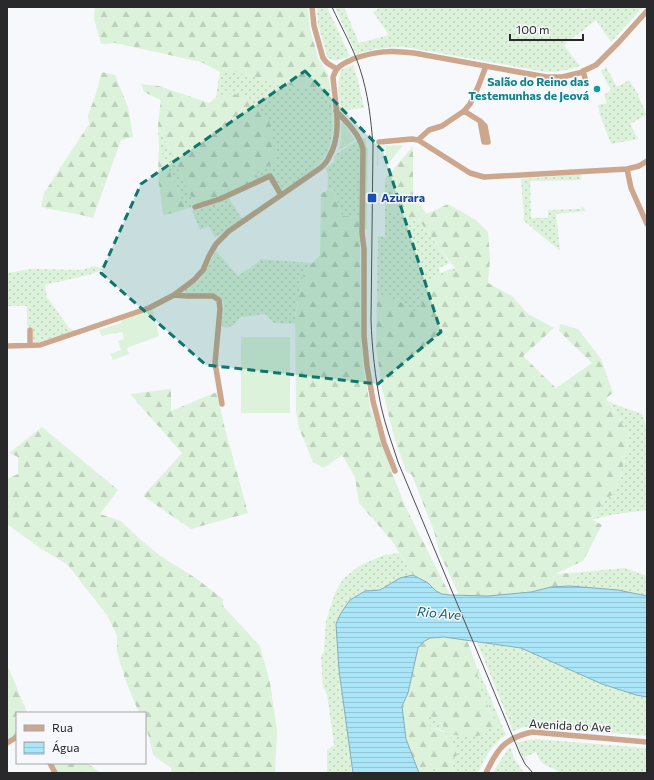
<svg xmlns="http://www.w3.org/2000/svg" width="654" height="780" font-family="Commissioner,sans-serif">
<style>
.grass{fill:url(#grass-dots)}
.forest{fill:url(#forest-firs)}
.garden{fill:#dcf2da}
.water{fill:url(#water-rules);stroke:#83adba}
.lines{fill:none;stroke-linecap:round;stroke-linejoin:round}
.minor{stroke:#cca78d;stroke-width:5.5}
.tram{stroke:#4e4e50;stroke-width:1}
.marked{fill:#0f766e;fill-opacity:0.2;stroke:#0f766e;stroke-width:3;stroke-dasharray:8 5;stroke-linejoin:round}
.culture-dot{fill:#0f9aa8;stroke:#f7f8fb;stroke-width:1.5}
.transit-dot{fill:#1a4fb4;stroke:#f7f8fb;stroke-width:1.5}
.labels{text-anchor:middle;stroke-width:3;stroke-linejoin:round;paint-order:stroke}
.culture-label{font-size:12px;font-weight:bold;fill:#0d838f;stroke:#f7f8fb;text-anchor:end}
.transit-label{font-size:12px;font-weight:bold;fill:#164399;stroke:#f7f8fb;text-anchor:start}
.street-label{font-size:12px;fill:#29292b;stroke:#f7f8fb}
.water-label{font-size:13px;font-style:italic;fill:#095d6f;stroke:#f7f8fb}
</style>
<defs>
<pattern id="grass-dots" width="8" height="8" patternUnits="userSpaceOnUse"><rect width="8" height="8" fill="#dcf2da"/><path d="M2 2h.1M6 6h.1" fill="none" stroke="#bdd0bb" stroke-width="1.8" stroke-linecap="round"/></pattern>
<pattern id="forest-firs" width="22" height="20" patternUnits="userSpaceOnUse"><rect width="22" height="20" fill="#dcf2da"/><path d="M5 1l3.5 6h-7zM16 11l3.5 6h-7z" fill="#bdd0bb"/></pattern>
<pattern id="water-rules" width="6" height="5" patternUnits="userSpaceOnUse"><rect width="6" height="5" fill="#aae6f8"/><path d="M0 2.5h6" fill="none" stroke="#92c5d5"/></pattern>
</defs>
<rect width="100%" height="100%" fill="#f7f8fb"/>
<path class="grass" d="M317,7H327L350,56C342,59 333,64 327,56L318,24Z
M335,7H344L359,43L389,35L373,12L378,9V7H578L584,10L591,7H643L611,42L596,20L564,45L580,66C569,70 558,72 546,72L405,47C387,47 374,49 356,54Z
M353,65L358,80L364,108L348,110L347,115L340,110C339,95 336,83 342,69Z
M606,67L617,87L629,80L638,94L646,115L630,124L638,139L611,144L600,115L598,105L607,103L604,95L611,90L601,71Z
M220,72H236L281,84L311,88L330,86C332,114 340,147 315,168C305,177 292,184 281,191L271,174L259,180L216,97Z
M158,125L194,203L192,207L186,209L159,148Z
M356,141H358L361,151L360,217L342,216L333,189L327,191L328,179L326,168L334,162L335,155Z
M581,174V180L530,181L531,218H548V210L581,209V207L584,208L585,211L556,214L560,251L523,220L524,216L521,179Z
M387,177L391,210L421,223L450,263L439,268L440,273L454,268L457,272L430,279L418,314L399,301L377,293L378,236L385,237V180Z
M229,198L242,219L215,238L209,226L200,230L192,211L220,202Z
M216,251L238,276L258,262L260,259L312,263L304,272L295,315V324L274,323L265,314L241,317L234,325L225,328L221,325C222,318 225,309 223,302C219,289 196,296 185,293V290L197,282L205,271Z
M94,266L104,269L92,274L45,285L47,297L69,328L75,331L42,341L35,342L33,340L32,327L27,326V306H7V273L32,269L82,270Z
M609,402L642,414L647,428V510L610,515L591,520L606,499L615,493L625,460L629,435Z
M399,553L413,575L400,578L380,590L365,591L350,600L341,613L339,670L353,773H327V750L334,745L327,694L323,687L321,656L324,651L326,621L335,593L343,579L359,566L384,555Z
M625,568L647,576V596L618,590L570,586L582,572Z
M477,642L521,648L602,684L636,695L647,697V736L536,726L524,727L513,731Z
M478,668L506,735C493,743 484,759 478,773H432L429,768L445,771L454,770L451,760L443,730L431,728L427,721L429,716L438,718L442,726L490,727L493,718L477,681Z
M535,739L647,748V773H560C548,763 543,770 536,752L525,757L527,764L521,754L516,743L524,741Z
M510,747L515,760L524,773H493L502,758Z"/>
<path class="forest" d="M95,7H308L310,30L319,60L328,74L330,86L311,88L281,84L236,72H220L201,62L115,43L101,44L94,18Z
M102,72L115,75L128,107L133,137L121,140L93,218C76,213 58,211 41,207L44,193L89,124L88,115L95,97Z
M141,84L159,86L209,103L216,97L226,93L247,96L269,119L277,160L256,174L259,180L220,198L197,205L194,203L158,125L161,100L144,92Z
M413,146V197L427,214L448,204L476,220L488,232L490,259L488,283L512,296L528,314L554,328L523,356L556,388L592,363L559,331L560,324L578,329L601,359L613,393L606,398L629,435L625,460L615,493L606,499L591,519L602,525L583,561L555,574L582,572L570,586L551,587L531,592L488,596L459,595L440,554L434,531L412,475L406,471L394,437L382,388L376,347L377,293L399,301L418,314L430,279L457,271L421,223L391,210L387,177Z
M159,148L186,209L173,213L163,215L158,175Z
M333,189L342,216L359,217L360,249L361,337L364,371L370,406L391,470L406,508L450,595L442,594L436,591L428,583L413,575L392,541L359,503L355,477L342,455L324,468L313,462L299,428L296,411L295,316L304,272L320,255L321,193Z
M171,389V411L217,392L224,425L248,513L191,529L143,496L182,453L130,394Z
M42,427L118,490L100,514L121,521L141,540L159,555L197,579L223,599V606L260,646L270,683L277,730L275,773H172L171,768L153,755L149,737L145,727V713H139L125,679L117,652V636L107,615L84,586L68,565L40,548L7,524V479L18,474V457L9,453Z
M444,637L467,640L478,670L477,681L493,718L498,719L501,727L491,730L490,727H486L485,734C480,735 474,737 469,737C455,737 444,731 438,718L429,716L427,721L431,728C450,732 452,737 457,755L451,760L454,770L445,771L430,768L432,773H419L406,739L402,706L408,693L418,648L423,642L430,638Z
M7,664L26,710L28,713H17V737L7,743Z
M50,763H87L101,773H55Z"/>
<path class="garden" d="M343,122L355,140L338,151L341,140V124Z
M366,138V147L368,148L367,195L365,194V201L367,202V229H364L360,139Z
M403,145L385,168L386,147H378V167H377V146Z
M153,310L159,336L127,348L129,354L113,360L110,354L121,350L118,341L124,339L122,332L114,334V333L102,336L99,330L121,323V320Z
M241,337H290V413H241Z"/>
<path class="water" d="M413,575L428,583L436,591L442,594L450,595L488,596L531,592L551,587L570,586L618,590L647,596V697L636,695L602,684L521,648L444,637L430,638L423,642L418,648L408,693L402,706L406,739L419,773H353L339,670L336,624L341,613L350,600L365,591L380,590L400,578Z"/>
<g class="lines">
<path class="minor" d="M312,7L314,26L323,58L327,63L337,69
M583,71L586,82
M336,111C346,121 360,135 363,149L362,233L364,249V336L367,366L373,401L384,443L395,471
M464,111L480,121L484,142H488L485,126L480,121
M418,140L429,130L442,126L464,111L470,104L478,87L486,66
M379,142L412,139L418,140L470,173L484,177L627,169L639,166L647,161
M627,169L631,188L647,224
M195,207L220,199L270,176L281,195
M174,295L187,296H213L219,300L220,309L215,363L222,404
M30,330V345
M7,346L40,345L149,308L174,295L194,280L203,270L209,256L216,244L229,231L319,169C323,166 327,162 329,157C343,134 335,103 333,77C334,75 335,71 337,69C341,64 348,62 353,59C376,51 390,50 414,53L535,75L547,77H562L579,73L596,65L619,42L647,11
M7,743L17,737
M50,763L55,773
M486,773C497,749 505,738 532,732L647,742"/>
<path class="tram" d="M332,7C341,27 353,47 360,69C368,93 371,119 373,145L371,320C372,348 375,377 381,406C385,425 392,443 398,462L520,754L525,764L533,773"/>
</g>
<path class="marked" d="M305,71L383,151L441,332L378,384L206,365L101,273L141,184Z"/>
<circle class="culture-dot" cx="597" cy="89" r="4"/>
<rect class="transit-dot" x="367" y="193" width="10" height="10" rx="2"/>
<g class="labels">
<g class="culture-label">
<text x="589" y="86">Salão do Reino das<tspan x="589" dy="14">Testemunhas de Jeová</tspan></text>
</g>
<g class="transit-label">
<text x="381" y="202">Azurara</text>
</g>
<g class="street-label">
<text transform="translate(570 726) rotate(3)" y="4">Avenida do Ave</text>
</g>
<g class="water-label">
<text transform="translate(439 613) rotate(5)" y="5">Rio Ave</text>
</g>
</g>
<rect width="654" height="780" fill="none" stroke="#29292b" stroke-width="16"/>
<rect x="16" y="712" width="130" height="52" fill="#f7f8fb" stroke="#a5a5a8"/>
<rect x="24" y="725" width="20" height="6" fill="#cca78d" stroke="#a5a5a8"/>
<text x="52" y="732" font-size="12" fill="#29292b">Rua</text>
<rect x="24" y="742" width="20" height="12" fill="url(#water-rules)" stroke="#a5a5a8"/>
<text x="52" y="752" font-size="12" fill="#29292b">Água</text>
<path d="M510 34v6h73v-6" fill="none" stroke="#29292b" stroke-width="2"/>
<text x="516" y="34" font-size="12" fill="#29292b" stroke="#f7f8fb" stroke-width="3" paint-order="stroke">100 m</text>
</svg>
